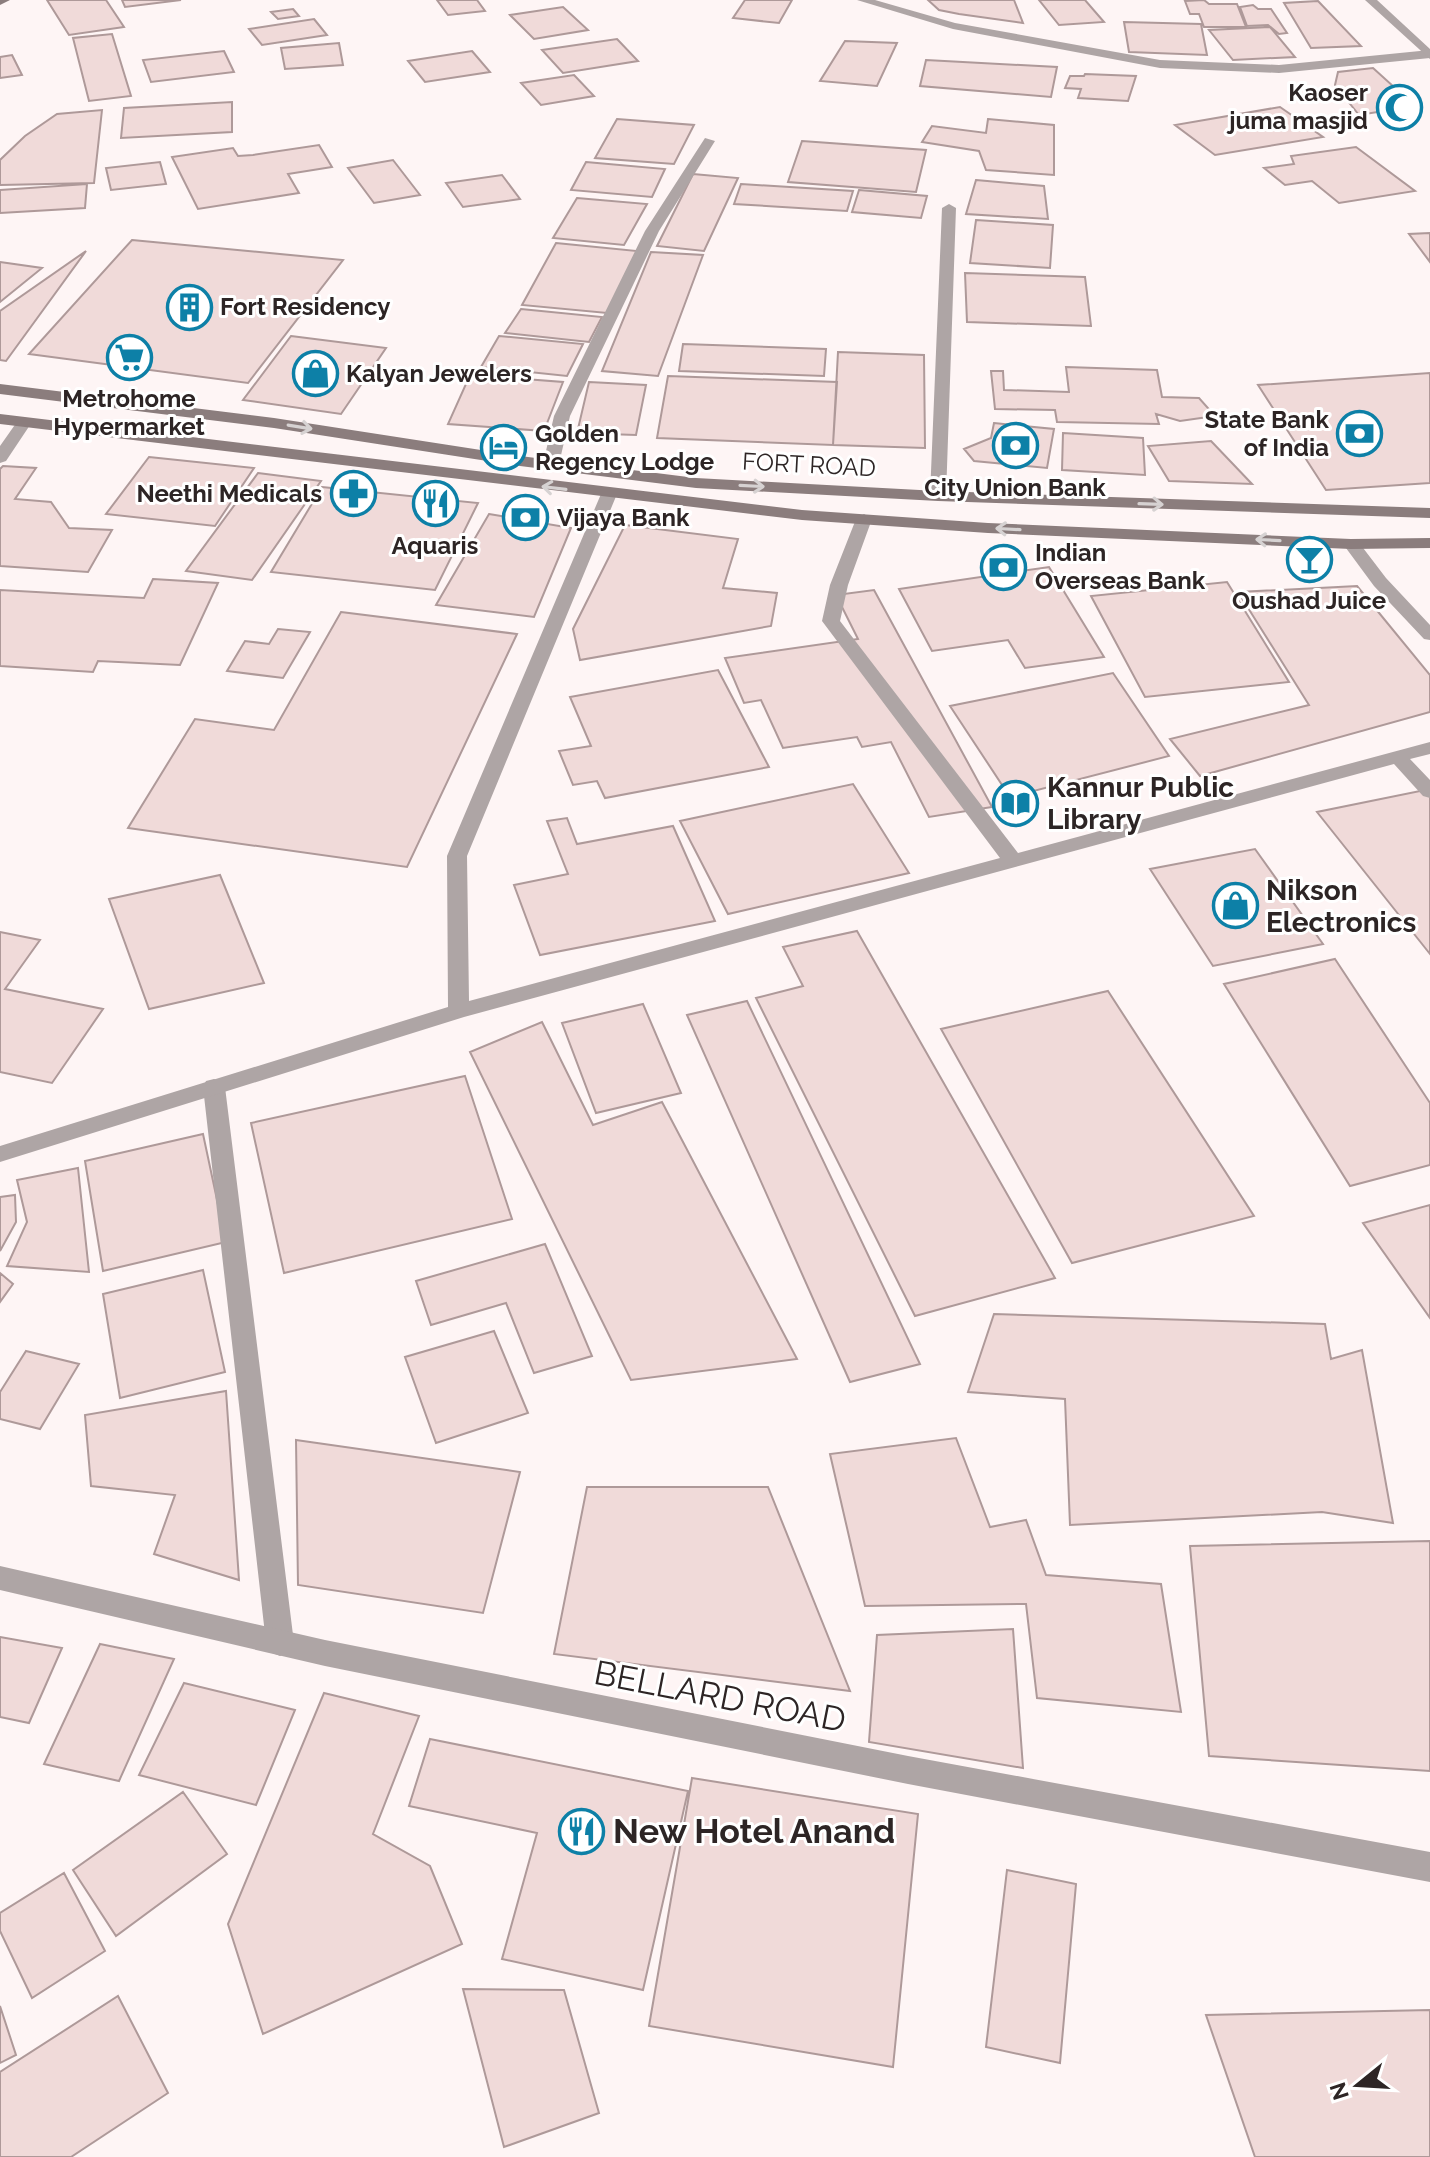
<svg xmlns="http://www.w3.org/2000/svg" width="1430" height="2157" font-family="Raleway,sans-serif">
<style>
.building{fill:#f0dad9;stroke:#ae9999;stroke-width:2}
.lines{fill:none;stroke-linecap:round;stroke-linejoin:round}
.service{fill:#aea5a5;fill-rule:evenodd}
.minor{fill:#aea5a5;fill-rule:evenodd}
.tertiary{fill:#aea5a5;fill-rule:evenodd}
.secondary{fill:#8b7d7d;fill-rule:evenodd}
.oneway{stroke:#d6d2d2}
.labels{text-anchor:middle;stroke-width:6;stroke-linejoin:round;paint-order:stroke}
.far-poi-label{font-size:24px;font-weight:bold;fill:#2d2525;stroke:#fff;text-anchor:start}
.far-street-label{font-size:24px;fill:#2d2525;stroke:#fff}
.poi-label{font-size:28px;font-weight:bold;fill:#2d2525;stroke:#fff;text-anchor:start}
.near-street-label{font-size:34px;fill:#2d2525;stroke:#fff}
.near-poi-label{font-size:34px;font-weight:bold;fill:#2d2525;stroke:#fff;text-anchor:start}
</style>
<rect width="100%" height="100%" fill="#fef5f5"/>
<path class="building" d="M47,0H106L124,27L69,35Z
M122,0H181L125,7Z
M437,0H477L485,11L448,15Z
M745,0H792L779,23L733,18Z
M928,0H1014L1023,23L959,14L939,10Z
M1039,0H1085L1104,22L1059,25Z
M1204,0L1209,4H1237L1246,27H1204L1199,14H1190L1185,1Z
M1318,1L1361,46L1311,48L1284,3Z
M1253,5L1258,9H1271L1287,33L1279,34L1268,25L1247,26L1240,7Z
M563,7L588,30L534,39L510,15Z
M293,9L299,16L278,19L271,12Z
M314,19L327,35L262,45L249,29Z
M1124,22L1201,24L1207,55L1129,52Z
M1270,27L1295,57L1233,60L1209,30Z
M112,34L131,96L89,101L73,38Z
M617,39L638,61L563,73L542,50Z
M845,41L897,43L877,86L820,81Z
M339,43L343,65L285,69L281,48Z
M224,51L234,72L151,82L143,60Z
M472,51L490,72L425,82L408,61Z
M12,55L22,75L0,78V57Z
M926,60L1057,67L1051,97L920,86Z
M1373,68L1415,106L1359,115L1335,85L1338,72Z
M1085,74L1136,76L1128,101L1078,98L1081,89L1065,88L1070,76H1084Z
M574,75L594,96L541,105L521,83Z
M232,102V132L121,138L124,108Z
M1280,107L1323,137L1215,155L1175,125Z
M102,110L94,183L0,185V160L25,136L57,114Z
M617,119L694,125L674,164L595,158Z
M988,119L1054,125V175L986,170L979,151L922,142L932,126L986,133Z
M802,141L926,150L916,192L788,182Z
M319,145L332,167L288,174L299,193L198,209L172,157L233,148L238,156L253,155Z
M1356,147L1415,191L1339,203L1312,181L1285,185L1264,168L1294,164L1291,156Z
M393,160L420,195L374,203L348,168Z
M160,162L166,184L111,190L106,168Z
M586,162L665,169L652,197L571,190Z
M693,174L738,178L704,251L657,246Z
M502,175L520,199L463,207L446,183Z
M976,180L1044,186L1048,219L966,214Z
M87,184L85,208L0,213V190Z
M741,184L853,191L847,211L734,204Z
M859,190L927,196L921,218L852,212Z
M577,198L647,204L624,245L553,238Z
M976,220L1053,225L1050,268L970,263Z
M1430,233V262L1409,234Z
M132,240L343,260L248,383L29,354Z
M556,243L637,251L607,313L522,305Z
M86,251L6,361L0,360V311Z
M651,252L703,255L658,376L602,371Z
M0,262L42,268L0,302Z
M965,273L1085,277L1091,326L967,322Z
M521,309L602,317L589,342L505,333Z
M291,336L386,348L341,414L243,400Z
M499,336L583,344L567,376L481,367Z
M683,344L826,349L824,376L679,371Z
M838,352L924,355L925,448L833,445Z
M1066,367L1157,370L1162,397L1199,398L1215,416L1180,421L1156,414L1159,424L1057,422L1055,410L995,409L991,371H1003L1004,390L1069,392Z
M1430,373V483L1326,490L1258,385Z
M470,375L563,382L544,431L448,424Z
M668,376L837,382L833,445L657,438Z
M589,382L646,385L636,435L577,433Z
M994,423L1054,429L1047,468L974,461L964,449L991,438Z
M1063,433L1143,438L1145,475L1062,470Z
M1211,441L1252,484L1169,481L1148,446Z
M149,457L254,468L215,526L106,514Z
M3,466L36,468L15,499L51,502L69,528L112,530L88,572L0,566V469Z
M258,473L321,481L252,580L186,571Z
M322,487L478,503L435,590L271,572Z
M489,514L571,528L534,617L436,605Z
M625,525L738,539L723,588L777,593L771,626L580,660L573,629Z
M1049,567L1104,657L1025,668L1008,640L932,651L899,589Z
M153,579L218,583L180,665L98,661L93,672L0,666V590L144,598Z
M1227,582L1289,682L1145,697L1091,596Z
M1357,586L1430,675V712L1200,776L1170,739L1309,705L1238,592Z
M874,590L992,807L929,817L891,742L862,747L857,737L783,748L761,700L744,703L725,658L858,639L836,595Z
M341,612L517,634L407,867L128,828L195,719L274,730Z
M278,629L310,632L283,678L227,671L245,641L269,644Z
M718,670L769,767L605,798L597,781L573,785L559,751L591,746L570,697Z
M1113,673L1169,756L1010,797L950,706Z
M853,784L909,873L728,914L680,821Z
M1430,789V954L1317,812Z
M567,818L577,844L673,826L715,921L540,955L514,885L568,874L547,821Z
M1255,849L1323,944L1213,966L1150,869Z
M220,875L264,983L149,1009L109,899Z
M857,931L1055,1278L915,1316L756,998L803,986L783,947Z
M0,932L40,940L5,989L103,1009L52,1083L0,1072Z
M1335,959L1430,1103V1165L1350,1186L1224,984Z
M1108,991L1254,1216L1072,1263L941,1029Z
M747,1001L920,1364L850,1382L687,1015Z
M643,1004L681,1093L596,1113L562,1023Z
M542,1022L593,1125L662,1102L797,1359L631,1380L470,1052Z
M465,1076L512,1219L284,1273L251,1123Z
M203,1134L226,1242L103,1271L85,1161Z
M78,1168L89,1272L7,1266L27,1222L17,1180Z
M15,1195L16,1222L0,1251V1197Z
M1430,1205V1318L1363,1223Z
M545,1244L592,1356L534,1373L506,1303L431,1325L416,1281Z
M203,1270L225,1372L120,1398L103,1294Z
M0,1273L13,1284L0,1302Z
M994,1314L1325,1324L1331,1359L1362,1350L1393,1523L1322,1512L1070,1525L1065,1399L968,1392Z
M494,1331L528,1413L436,1443L405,1357Z
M26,1351L79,1364L40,1429L0,1419V1392Z
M226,1391L239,1580L154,1554L175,1495L91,1486L85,1415Z
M956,1438L990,1527L1026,1520L1046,1575L1161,1584L1181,1712L1037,1698L1026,1604L865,1606L830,1454Z
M296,1440L520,1472L483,1613L298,1585Z
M587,1487H768L850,1691L554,1654Z
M1430,1541V1771L1209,1756L1190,1546Z
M1013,1629L1023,1768L869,1742L877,1635Z
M0,1637L62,1648L29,1723L0,1717Z
M100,1644L174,1659L119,1781L44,1764Z
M184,1683L295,1710L256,1805L139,1775Z
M324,1693L419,1716L373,1834L430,1866L462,1944L263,2034L228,1924Z
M430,1739L688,1791L643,1990L502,1959L537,1833L409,1806Z
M692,1778L918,1814L893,2067L649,2026Z
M183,1792L227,1854L116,1936L73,1870Z
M1007,1870L1076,1884L1060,2063L986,2047Z
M64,1873L105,1951L32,1998L0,1931V1913Z
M463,1989L564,1990L599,2113L504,2147Z
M118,1996L168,2093L71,2157H0V2072Z
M0,2006L16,2055L0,2063Z
M1430,2010V2157H1255L1206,2015Z"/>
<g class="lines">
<path class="service" d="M24,417L32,422L6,461L0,463V446L19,419Z
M214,1079L222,1081L225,1087L294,1643L290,1652L280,1656L270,1652L266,1643L203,1087L206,1081Z"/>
<path class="minor" d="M857,0H875L955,23L1160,60L1279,65L1430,50V58L1279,73L1160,68L953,29Z
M705,138L715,141L659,231L570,416L559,464L551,469L545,467L543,464L554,416L645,231Z
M949,204L956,208L946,496L938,501L930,496L942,208Z
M609,489L617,494L467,856L469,1001L1000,858L822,621L830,585L856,519L864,514L872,519L848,585L840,621L1018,853L1430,742V754L1410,759L1430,780V798L1423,796L1394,764L464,1017L0,1162V1146L448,1007L447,856L601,494Z
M1351,539L1357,540L1386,578L1430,625V640L1424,639L1374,586L1343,544Z"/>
<path class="tertiary" d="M1365,0H1377L1430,49V59Z
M0,1566L325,1640L908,1756L1430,1852V1882L908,1784L325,1666L0,1590Z"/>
<path class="secondary" d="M0,0H10L0,5Z
M0,384L274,418L520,456L696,478L938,491L1430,508V518L938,501L696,488L520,466L274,428L0,394Z
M0,414L802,510L988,523L1351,539L1430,538V548L1351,549L988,533L802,520L0,424Z"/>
</g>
<defs><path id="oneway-shaft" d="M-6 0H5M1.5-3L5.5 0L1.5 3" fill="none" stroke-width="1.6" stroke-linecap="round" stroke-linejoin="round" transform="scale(2)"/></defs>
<g class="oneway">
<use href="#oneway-shaft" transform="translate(300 427) rotate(9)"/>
<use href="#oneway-shaft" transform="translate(752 486) rotate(3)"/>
<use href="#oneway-shaft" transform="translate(554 488) rotate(-173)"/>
<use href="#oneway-shaft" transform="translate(1151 504) rotate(2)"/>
<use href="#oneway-shaft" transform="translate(1008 529) rotate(-177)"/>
<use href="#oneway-shaft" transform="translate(1268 540) rotate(-177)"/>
</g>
<defs>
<symbol id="mosque-ring" viewBox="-11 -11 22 22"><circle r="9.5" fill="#fff" stroke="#0d80a7" stroke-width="1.5"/><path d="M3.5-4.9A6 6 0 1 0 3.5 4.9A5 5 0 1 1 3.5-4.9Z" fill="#0d80a7"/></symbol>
<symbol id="building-ring" viewBox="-11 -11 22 22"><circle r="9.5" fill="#fff" stroke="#0d80a7" stroke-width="1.5"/><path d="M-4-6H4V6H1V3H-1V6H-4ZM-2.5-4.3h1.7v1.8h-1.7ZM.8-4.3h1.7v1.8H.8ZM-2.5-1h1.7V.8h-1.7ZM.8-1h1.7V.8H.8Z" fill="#0d80a7"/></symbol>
<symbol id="supermarket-ring" viewBox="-11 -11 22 22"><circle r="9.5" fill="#fff" stroke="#0d80a7" stroke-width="1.5"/><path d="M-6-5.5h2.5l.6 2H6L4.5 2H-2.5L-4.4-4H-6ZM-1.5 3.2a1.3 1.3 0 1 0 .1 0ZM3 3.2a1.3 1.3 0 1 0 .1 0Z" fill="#0d80a7"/></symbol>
<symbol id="shop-ring" viewBox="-11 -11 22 22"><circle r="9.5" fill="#fff" stroke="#0d80a7" stroke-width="1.5"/><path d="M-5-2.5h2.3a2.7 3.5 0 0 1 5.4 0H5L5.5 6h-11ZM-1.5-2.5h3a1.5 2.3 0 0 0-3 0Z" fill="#0d80a7"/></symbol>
<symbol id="bank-ring" viewBox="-11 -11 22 22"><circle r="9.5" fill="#fff" stroke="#0d80a7" stroke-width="1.5"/><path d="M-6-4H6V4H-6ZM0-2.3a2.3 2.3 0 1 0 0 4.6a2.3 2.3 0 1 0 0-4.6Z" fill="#0d80a7"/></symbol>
<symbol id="hotel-ring" viewBox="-11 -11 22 22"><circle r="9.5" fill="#fff" stroke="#0d80a7" stroke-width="1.5"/><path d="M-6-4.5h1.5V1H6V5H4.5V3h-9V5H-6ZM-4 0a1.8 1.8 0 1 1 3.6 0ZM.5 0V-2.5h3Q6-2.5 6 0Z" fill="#0d80a7"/></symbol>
<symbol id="pharmacy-ring" viewBox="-11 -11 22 22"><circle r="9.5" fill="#fff" stroke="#0d80a7" stroke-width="1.5"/><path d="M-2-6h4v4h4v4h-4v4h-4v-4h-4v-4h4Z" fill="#0d80a7"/></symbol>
<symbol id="restaurant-ring" viewBox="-11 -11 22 22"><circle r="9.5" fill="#fff" stroke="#0d80a7" stroke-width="1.5"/><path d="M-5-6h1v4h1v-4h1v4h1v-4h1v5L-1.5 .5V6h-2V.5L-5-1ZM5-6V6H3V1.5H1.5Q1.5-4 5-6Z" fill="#0d80a7"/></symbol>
<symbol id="bar-ring" viewBox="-11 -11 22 22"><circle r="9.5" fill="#fff" stroke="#0d80a7" stroke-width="1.5"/><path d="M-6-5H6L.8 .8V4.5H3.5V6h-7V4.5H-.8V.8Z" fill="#0d80a7"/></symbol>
<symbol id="library-ring" viewBox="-11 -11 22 22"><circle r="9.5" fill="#fff" stroke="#0d80a7" stroke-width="1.5"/><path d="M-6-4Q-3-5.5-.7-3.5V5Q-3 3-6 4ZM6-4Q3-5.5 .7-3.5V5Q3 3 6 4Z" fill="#0d80a7"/></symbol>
</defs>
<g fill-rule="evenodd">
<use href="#mosque-ring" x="1374" y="82" width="51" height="51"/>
<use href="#building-ring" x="164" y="282" width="51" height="51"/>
<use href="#supermarket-ring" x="104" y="332" width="51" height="51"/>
<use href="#shop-ring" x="290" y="348" width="51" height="51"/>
<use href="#bank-ring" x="1334" y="408" width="51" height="51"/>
<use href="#bank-ring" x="990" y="420" width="51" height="51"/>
<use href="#hotel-ring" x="478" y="422" width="51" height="51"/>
<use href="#pharmacy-ring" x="328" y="468" width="51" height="51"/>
<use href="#restaurant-ring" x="410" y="478" width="51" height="51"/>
<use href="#bank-ring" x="500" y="492" width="51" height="51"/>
<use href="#bar-ring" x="1284" y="534" width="51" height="51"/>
<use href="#bank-ring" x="978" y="542" width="51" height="51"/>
<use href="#library-ring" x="990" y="778" width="51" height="51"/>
<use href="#shop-ring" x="1210" y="880" width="51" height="51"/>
<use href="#restaurant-ring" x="556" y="1806" width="51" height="51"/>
</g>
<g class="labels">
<g class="far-poi-label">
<text x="1368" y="101" text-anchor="end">Kaoser<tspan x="1368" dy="28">juma masjid</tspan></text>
<text x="220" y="315">Fort Residency</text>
<text x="346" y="382">Kalyan Jewelers</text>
<text x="129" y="407" text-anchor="middle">Metrohome<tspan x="129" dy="28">Hypermarket</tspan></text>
<text x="1329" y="428" text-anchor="end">State Bank<tspan x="1329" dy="28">of India</tspan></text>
<text x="535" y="442">Golden<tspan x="535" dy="28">Regency Lodge</tspan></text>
<text x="1015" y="496" text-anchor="middle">City Union Bank</text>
<text x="322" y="502" text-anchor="end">Neethi Medicals</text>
<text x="557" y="526">Vijaya Bank</text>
<text x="435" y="554" text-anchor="middle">Aquaris</text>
<text x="1035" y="561">Indian<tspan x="1035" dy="28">Overseas Bank</tspan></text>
<text x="1309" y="609" text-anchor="middle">Oushad Juice</text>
</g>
<g class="far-street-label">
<text transform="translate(809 465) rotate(3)" y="8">FORT ROAD</text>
</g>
<g class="poi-label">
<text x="1047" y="797">Kannur Public<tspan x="1047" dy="32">Library</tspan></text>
<text x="1266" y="900">Nikson<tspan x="1266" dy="32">Electronics</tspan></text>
</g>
<g class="near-street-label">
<text transform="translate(720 1696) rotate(11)" y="12">BELLARD ROAD</text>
</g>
<g class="near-poi-label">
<text x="613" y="1843">New Hotel Anand</text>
</g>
</g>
<g transform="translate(1358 2085) rotate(252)" stroke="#ffffff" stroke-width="6" paint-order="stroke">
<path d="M0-6L14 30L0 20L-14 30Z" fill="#2d2525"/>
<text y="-12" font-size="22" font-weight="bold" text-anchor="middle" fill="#2d2525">N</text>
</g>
</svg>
